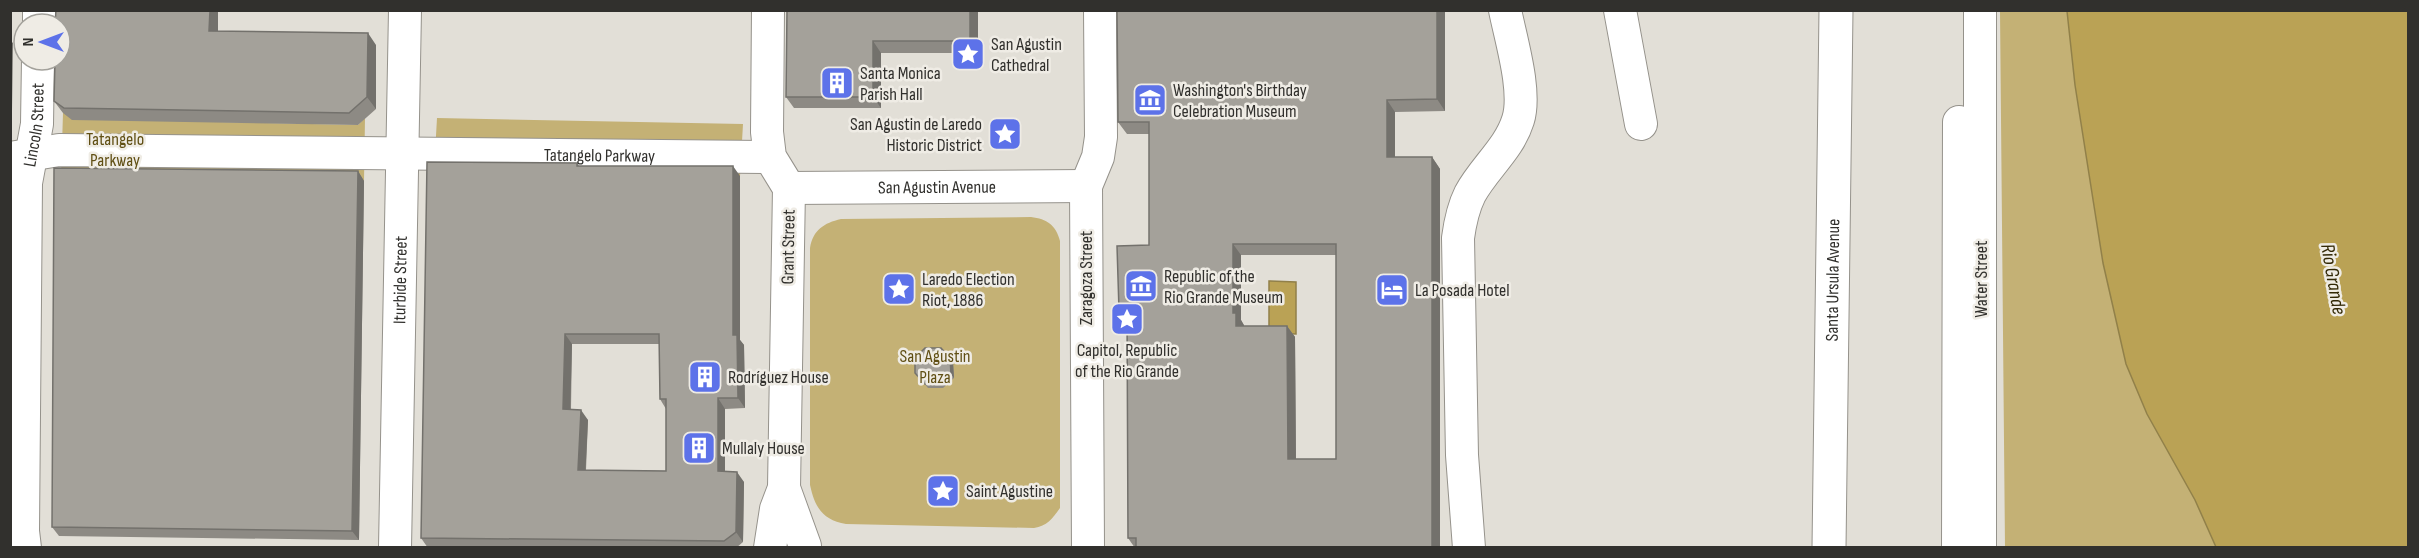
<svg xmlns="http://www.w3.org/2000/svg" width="2419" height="558" font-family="'Sofia Sans Condensed',sans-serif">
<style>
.green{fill:#c4b175}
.water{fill:#baa255;stroke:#918049;stroke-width:1.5}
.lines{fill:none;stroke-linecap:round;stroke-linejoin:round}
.minor-casing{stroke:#95928b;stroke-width:34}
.major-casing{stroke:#95928b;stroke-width:35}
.minor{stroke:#fff;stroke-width:32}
.major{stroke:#fff;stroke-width:33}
.wall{fill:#8d8a84;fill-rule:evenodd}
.shaded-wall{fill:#73716c}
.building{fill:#a4a19a;stroke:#73716c;stroke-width:1.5;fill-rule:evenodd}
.labels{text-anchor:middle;stroke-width:5;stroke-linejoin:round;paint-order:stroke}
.poi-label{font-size:18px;fill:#31302d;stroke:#efece5;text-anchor:start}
.street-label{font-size:18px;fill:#31302d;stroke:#efece5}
.park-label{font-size:18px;fill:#604f14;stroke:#efece5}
.water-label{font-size:20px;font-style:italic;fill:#322805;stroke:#efece5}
</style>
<rect width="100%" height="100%" fill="#e2dfd7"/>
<path class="green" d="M2000,11H2067L2075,85L2103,263L2126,364L2147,414L2195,500L2216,547H2005Z
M63,113L218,122L358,125L365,118L364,181L61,178Z
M437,118L743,124L740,176L434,171Z
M1031,217C1047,219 1056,225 1060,241V508C1052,519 1047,526 1034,528L846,524C823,520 815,508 810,485V248C813,230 824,223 841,219Z"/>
<path class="water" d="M2067,11H2408V547H2216L2195,500L2147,414L2126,364L2103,263L2075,85Z
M1269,281L1296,282V334L1269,333Z"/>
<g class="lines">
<defs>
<g id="minor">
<path d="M768,10L767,132L770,157L789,188L784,488L776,509L770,548"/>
<path d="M1620,10L1641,124"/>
<path d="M39,24V10"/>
<path id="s1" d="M10,158L59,150L770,157"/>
<path id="s2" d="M789,188L1086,186"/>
<path d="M784,488L805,546"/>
<path id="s3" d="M25,548L23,531L26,183L37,124L38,60"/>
<path id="s4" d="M395,548L405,10"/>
<path d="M1088,548L1086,186L1098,157L1101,137L1100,10"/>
<path d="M1469,548L1462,455L1458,238C1460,223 1463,208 1470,194C1484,168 1509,149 1518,120C1527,92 1511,40 1505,10"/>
<path d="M1958,548L1959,122"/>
<path d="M1980,548V10"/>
</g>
<g id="major">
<path id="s5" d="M1829,548L1836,10"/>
</g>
</defs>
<use href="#minor" class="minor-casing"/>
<use href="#major" class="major-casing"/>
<use href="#minor" class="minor"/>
<use href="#major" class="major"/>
</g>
<path class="wall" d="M787,10H978V53H881V108H794L786,97Z
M1117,10H1445V111L1395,112V157H1432L1440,169V548H1135L1128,538L1127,321L1119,310L1149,245V134H1127L1118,122ZM1241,255H1336V459H1296L1295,337L1287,326H1244L1241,320Z
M218,31L376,45V109L358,125L72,120L63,113L54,101Z
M577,163L579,166L740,176V340L744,345L745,408L725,409V471L744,482L743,542L736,548H428L421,538ZM572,344H659L660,399L666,409V471L586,470L588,420L571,409Z
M358,171L364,181L359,540L59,536L52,527Z
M953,362L954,378L943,388H928L915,373Z"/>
<path class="shaded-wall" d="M210,10H218V43L209,31Z
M970,10H978V53L970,41Z
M1437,10H1445V111L1437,99Z
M368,33L376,45V109L367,97Z
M10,40L13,43L12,111L10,113Z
M873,41L881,53V108L873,97Z
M1387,100L1395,112V169L1387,157Z
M1432,157L1440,169V548H1432Z
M733,166L740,176V340L744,345L745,408L738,398L733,335Z
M358,171L364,181L359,540L352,531Z
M1233,244L1241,255V320L1244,325V338L1236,326L1233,313Z
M1287,326L1295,337L1296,470L1288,459Z
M565,334L572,344L570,419L563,409Z
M950,358L953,362L954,378L951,374Z
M718,398L725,409V482L718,471Z
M581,410L588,420L585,480L578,470Z
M737,472L744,482L743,542L736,532Z"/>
<path class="building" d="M56,10H210L209,31L368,33L367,97L349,113L64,108L54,101L55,60H60V24H55Z
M787,10H970V41H873V97H786Z
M1117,10H1437V99L1387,100V157H1432V548H1136V538H1128L1127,310H1119L1117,246L1149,245V122H1118ZM1233,244H1336V459H1288L1287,326H1236V313H1233Z
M427,162L577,163V166H733V335H737L738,398H718V471L737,472L736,532L724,541L421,538ZM565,334H659L660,399H666V471L578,470L581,410L563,409Z
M54,168L358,171L352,531L52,527Z
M925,348H941L950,358L951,374L940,384H925L915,373V358Z"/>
<defs>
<symbol id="sight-square" viewBox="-11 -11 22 22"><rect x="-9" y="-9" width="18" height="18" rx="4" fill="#5d72e9" stroke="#efece5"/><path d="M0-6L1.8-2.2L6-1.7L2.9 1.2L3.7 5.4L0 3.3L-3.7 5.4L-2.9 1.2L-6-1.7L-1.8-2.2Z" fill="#fff"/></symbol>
<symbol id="building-square" viewBox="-11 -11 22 22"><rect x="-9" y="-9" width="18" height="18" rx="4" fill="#5d72e9" stroke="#efece5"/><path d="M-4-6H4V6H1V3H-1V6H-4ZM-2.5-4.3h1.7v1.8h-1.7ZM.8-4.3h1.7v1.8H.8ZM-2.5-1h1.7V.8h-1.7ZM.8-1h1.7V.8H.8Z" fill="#fff"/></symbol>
<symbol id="museum-square" viewBox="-11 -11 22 22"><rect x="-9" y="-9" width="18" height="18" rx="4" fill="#5d72e9" stroke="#efece5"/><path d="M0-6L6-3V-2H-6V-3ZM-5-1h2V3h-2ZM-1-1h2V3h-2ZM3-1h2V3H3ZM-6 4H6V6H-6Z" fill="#fff"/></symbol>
<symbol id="hotel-square" viewBox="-11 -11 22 22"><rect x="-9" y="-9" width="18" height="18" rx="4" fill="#5d72e9" stroke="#efece5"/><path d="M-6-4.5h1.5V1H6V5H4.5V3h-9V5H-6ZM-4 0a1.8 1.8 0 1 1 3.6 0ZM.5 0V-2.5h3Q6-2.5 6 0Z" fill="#fff"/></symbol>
</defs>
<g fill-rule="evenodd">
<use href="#sight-square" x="949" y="35" width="38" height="38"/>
<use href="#building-square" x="818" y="64" width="38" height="38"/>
<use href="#museum-square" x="1131" y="81" width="38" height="38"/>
<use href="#sight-square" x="986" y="115" width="38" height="38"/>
<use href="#museum-square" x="1122" y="267" width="38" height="38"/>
<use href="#sight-square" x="880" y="270" width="38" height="38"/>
<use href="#hotel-square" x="1373" y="271" width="38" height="38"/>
<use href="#sight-square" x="1108" y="300" width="38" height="38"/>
<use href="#building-square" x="686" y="358" width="38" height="38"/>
<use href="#building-square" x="680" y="429" width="38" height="38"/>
<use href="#sight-square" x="924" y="472" width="38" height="38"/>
</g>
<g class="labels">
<g class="poi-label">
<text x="991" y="50">San Agustin<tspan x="991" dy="21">Cathedral</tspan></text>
<text x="860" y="79">Santa Monica<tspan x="860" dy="21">Parish Hall</tspan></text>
<text x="1173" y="96">Washington's Birthday<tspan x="1173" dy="21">Celebration Museum</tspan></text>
<text x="982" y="130" text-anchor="end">San Agustin de Laredo<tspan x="982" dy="21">Historic District</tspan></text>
<text x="1164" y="282">Republic of the<tspan x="1164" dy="21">Rio Grande Museum</tspan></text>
<text x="922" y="285">Laredo Election<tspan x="922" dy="21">Riot, 1886</tspan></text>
<text x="1415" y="296">La Posada Hotel</text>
<text x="1127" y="356" text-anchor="middle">Capitol, Republic<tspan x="1127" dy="21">of the Rio Grande</tspan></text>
<text x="728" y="383">Rodríguez House</text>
<text x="722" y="454">Mullaly House</text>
<text x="966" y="497">Saint Agustine</text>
</g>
<g class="street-label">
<text dy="6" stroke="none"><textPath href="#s3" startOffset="424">Lincoln Street</textPath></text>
<text dy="6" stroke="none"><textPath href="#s1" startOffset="590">Tatangelo Parkway</textPath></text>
<text dy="6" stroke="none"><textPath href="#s2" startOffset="148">San Agustin Avenue</textPath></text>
<text transform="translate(788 247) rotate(-89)" y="6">Grant Street</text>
<text transform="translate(1086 278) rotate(-90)" y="6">Zaragoza Street</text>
<text dy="6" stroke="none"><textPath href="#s4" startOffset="268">Iturbide Street</textPath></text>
<text dy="6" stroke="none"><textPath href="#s5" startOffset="268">Santa Ursula Avenue</textPath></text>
<text transform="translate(1981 279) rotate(-90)" y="6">Water Street</text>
</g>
<g class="park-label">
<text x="115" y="145">Tatangelo<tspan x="115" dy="21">Parkway</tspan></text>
<text x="935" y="362">San Agustin<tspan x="935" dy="21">Plaza</tspan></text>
</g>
<g class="water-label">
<text transform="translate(2334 279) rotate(80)" y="7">Rio Grande</text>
</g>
</g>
<rect width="2419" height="558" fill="none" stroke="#31302d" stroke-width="24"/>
<g transform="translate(42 42) rotate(270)"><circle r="28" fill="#efece5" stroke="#a3a19b" stroke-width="1.5"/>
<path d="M0-4.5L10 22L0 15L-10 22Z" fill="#5d72e9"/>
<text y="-9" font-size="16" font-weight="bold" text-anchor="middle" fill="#31302d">N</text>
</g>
</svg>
